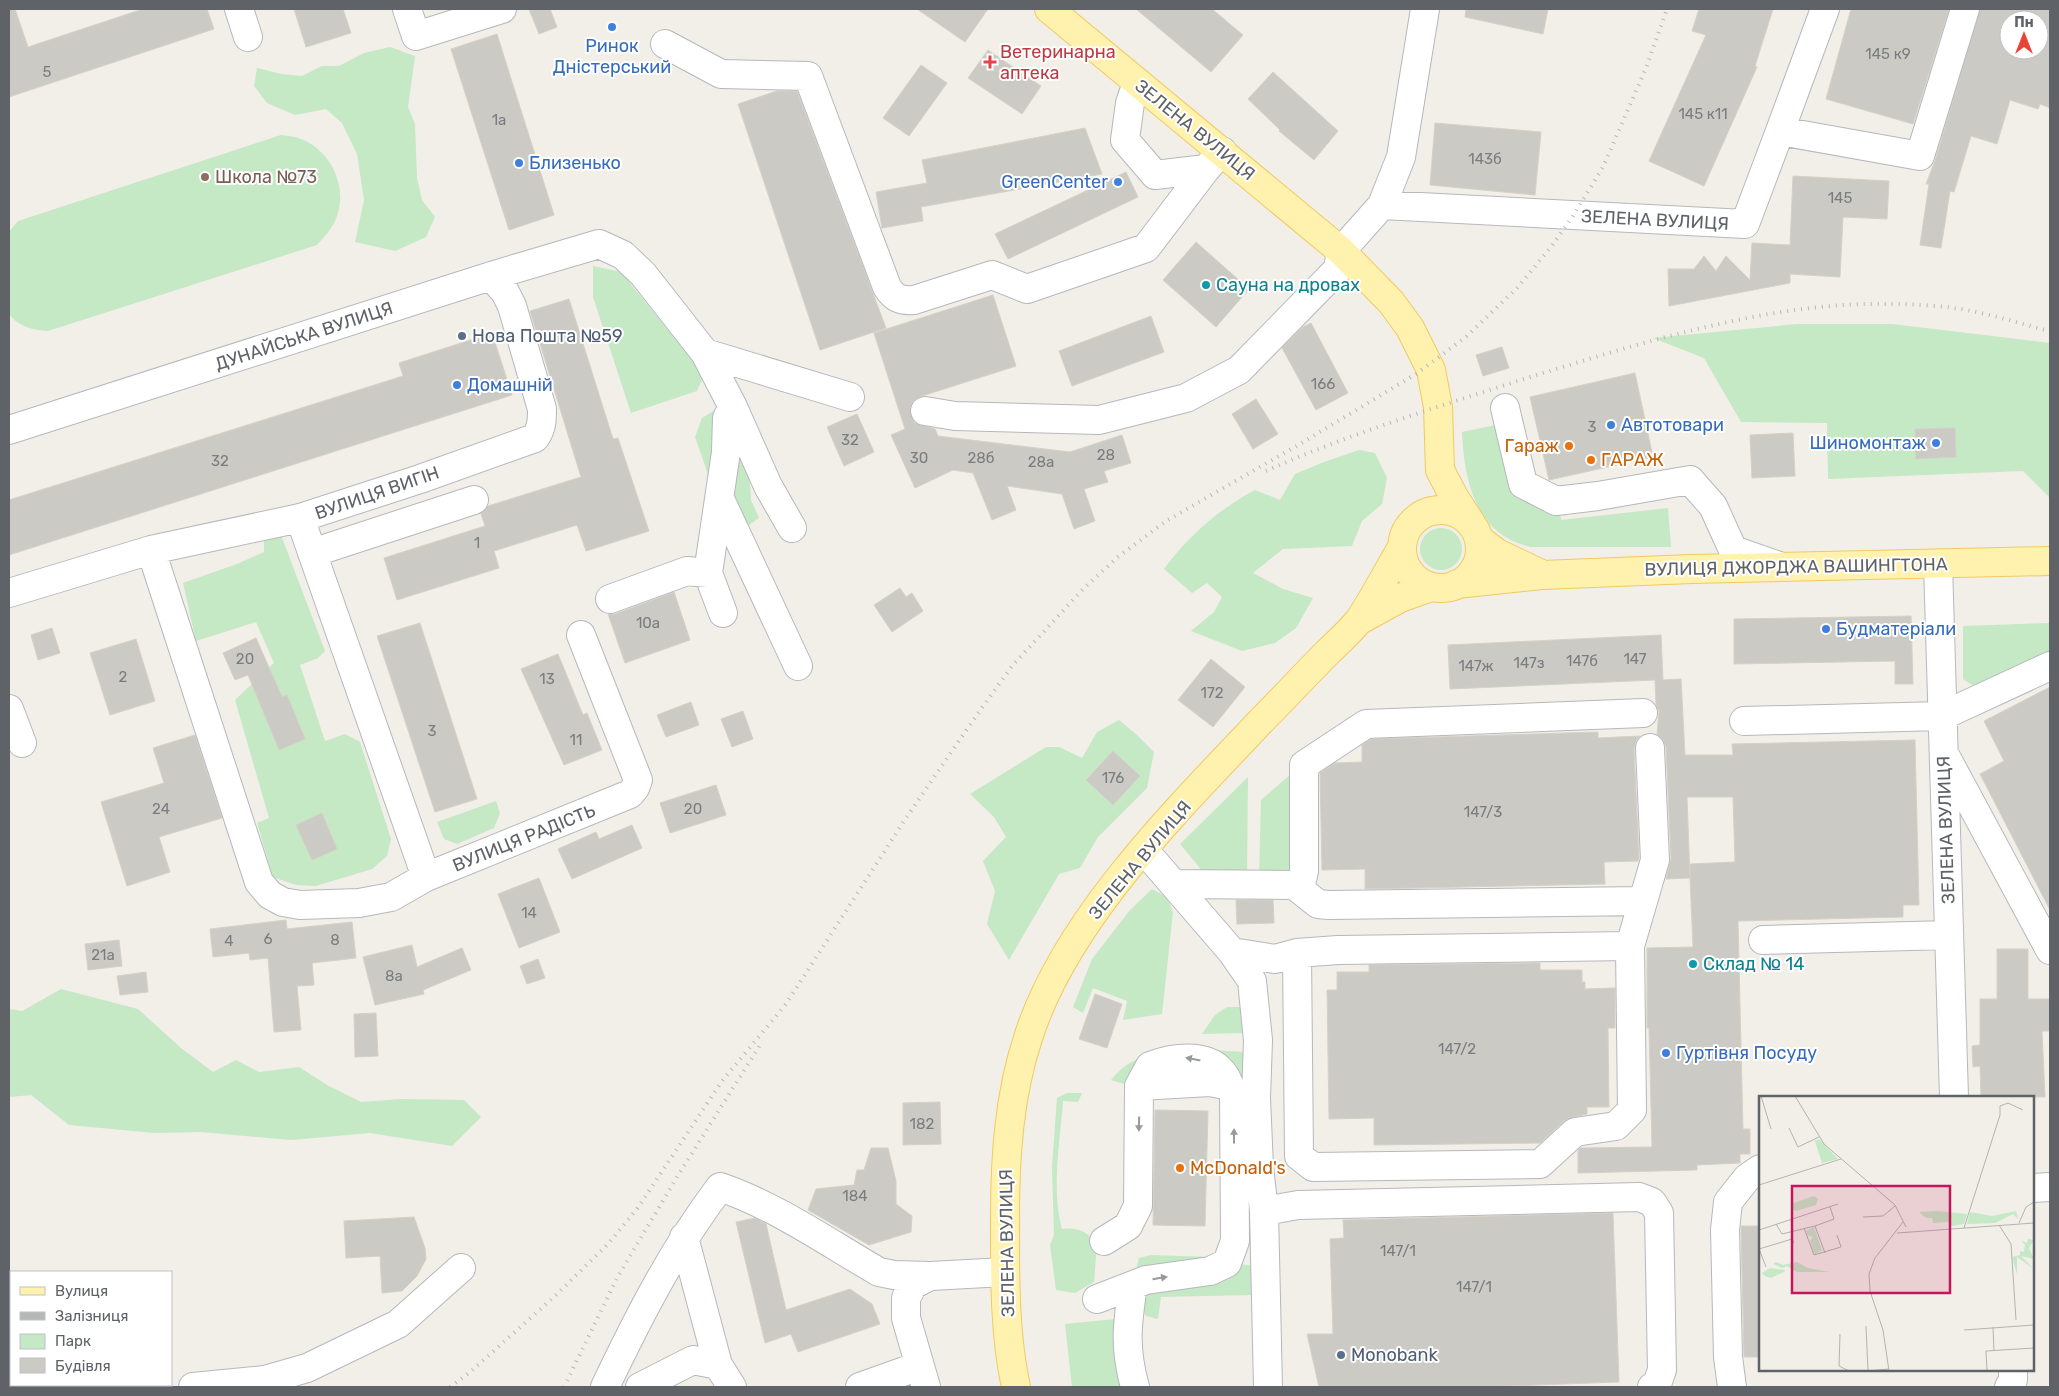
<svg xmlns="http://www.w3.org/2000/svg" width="2059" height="1396" font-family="Rubik,sans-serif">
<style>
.green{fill:#c5e8c5}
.building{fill:#cccac5;stroke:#d6d1c6;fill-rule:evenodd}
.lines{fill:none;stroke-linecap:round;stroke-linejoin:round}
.minor-casing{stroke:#b5b8bc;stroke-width:30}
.major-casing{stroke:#f2c960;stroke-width:30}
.minor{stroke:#fff;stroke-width:28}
.major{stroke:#fff2af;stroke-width:28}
.rail{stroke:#b6b7b8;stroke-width:4;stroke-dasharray:1 6;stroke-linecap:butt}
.oneway{fill:#979a9d}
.shop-dot{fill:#3f7fe0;stroke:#fff;stroke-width:2}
.health-dot{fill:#e0444e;stroke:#fff;stroke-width:2}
.education-dot{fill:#8d6e63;stroke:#fff;stroke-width:2}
.culture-dot{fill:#0f9aa8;stroke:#fff;stroke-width:2}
.service-dot{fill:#5c6f8a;stroke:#fff;stroke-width:2}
.food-dot{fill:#e8710a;stroke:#fff;stroke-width:2}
.labels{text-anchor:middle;stroke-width:4;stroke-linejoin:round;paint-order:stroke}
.number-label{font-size:15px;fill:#7a7d7f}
.shop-label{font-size:18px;fill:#366cbe;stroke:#fff;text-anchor:start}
.health-label{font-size:18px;fill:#be3a42;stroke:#fff;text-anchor:start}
.street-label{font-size:18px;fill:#5f6368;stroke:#fff}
.education-label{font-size:18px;fill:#785e54;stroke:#fff;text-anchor:start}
.culture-label{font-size:18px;fill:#0d838f;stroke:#fff;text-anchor:start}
.service-label{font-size:18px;fill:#4e5e75;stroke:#fff;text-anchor:start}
.food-label{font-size:18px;fill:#c56008;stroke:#fff;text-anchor:start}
.inset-road{fill:none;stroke:#b3b3b1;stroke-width:1}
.view{fill:#c2185b;fill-opacity:0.15;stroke:#c2185b;stroke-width:2.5}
.inset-edge{fill:none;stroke:#5f6368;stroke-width:2.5}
</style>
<rect width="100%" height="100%" fill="#f1efe8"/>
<path class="green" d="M390,47L415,56L408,107L415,124L417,178L422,200L435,217L426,237L395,251L355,242L364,200L357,154L342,123L326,109L295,115L267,103L254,86L257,68L281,74L302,76L322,66H339L364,53Z
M281,135C287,136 295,136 301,139C330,150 348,186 337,216C333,228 325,236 317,245L48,331C32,330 19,327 9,314V232L18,221Z
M593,266L621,272L704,375L697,391L631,413L593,297Z
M1797,324H1892L2050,343V498L2023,471L1828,479L1827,423L1741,422L1704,358L1653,338Z
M720,407L749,469L751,500L759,518L749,525L730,515L716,497L695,437L702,418Z
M1496,425L1510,482L1559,503L1561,520L1668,508L1671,547H1531C1475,535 1464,480 1462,432Z
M1359,450L1375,453L1387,478L1382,504L1362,521L1352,546L1283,549L1253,573L1283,589L1313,598L1296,628L1275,643L1242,651L1191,631L1214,612L1222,597L1207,583L1192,593L1164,569C1190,534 1217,511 1255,490L1280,500L1295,474L1324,462Z
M1420 549a21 21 0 1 1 42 0a21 21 0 1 1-42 0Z
M281,535L325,651L318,658L300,665L325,741L345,734L360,742L391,839L387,856L372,869L316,886L296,885L273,877L257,823L269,818L235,700L274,663L256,622L196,641L183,583L237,564L264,552V538Z
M2050,623V653L1975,687L1963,679V626Z
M1119,720L1137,735L1154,752L1147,788L1098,837L1080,868L1059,874L1009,960L987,924L995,891L983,861L1006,837L994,817L970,794L1046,747H1059L1082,758L1097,732Z
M1292,773L1290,871L1284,877H1259L1261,800Z
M1248,777L1247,877L1208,878L1180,844Z
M496,801L500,813L494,828L457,844L444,839L437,822Z
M1152,889L1167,897L1173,912L1162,1014L1123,1020L1127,1001L1093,988L1083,1013L1073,1007L1092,959L1130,910Z
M61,989L138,1009L181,1048L213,1072L236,1060L259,1072L299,1067L327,1085L361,1102L402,1099L464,1100L481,1117L452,1146L370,1133L291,1140L201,1132L154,1133L69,1125L31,1095L9,1097V1009L22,1011Z
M1227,1007H1241L1247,1013L1249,1028L1243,1033L1202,1034L1215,1015Z
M1200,1049L1242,1052L1249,1061L1252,1091L1131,1086L1111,1080C1135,1050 1164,1053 1200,1049Z
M1067,1093H1082L1078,1102L1063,1101C1060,1142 1051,1189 1062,1229C1078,1227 1088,1232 1097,1245L1094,1282L1075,1293L1056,1290L1050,1245L1054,1235L1052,1167L1057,1098Z
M1151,1255L1212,1257L1135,1274L1139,1258Z
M1235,1264L1257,1266L1252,1295L1161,1297L1158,1319L1146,1316L1141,1305L1151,1291Z
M1115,1319L1126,1387H1072L1065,1324Z"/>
<path class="building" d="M9,9H15L28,47L143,9H207L214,29L9,97Z
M294,9H343L351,33L306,47Z
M529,9H550L557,27L539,34Z
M917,9H988L965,42Z
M1136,9H1212L1243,35L1211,72Z
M1466,9H1548L1543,34L1465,17Z
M1699,9H1773L1755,66L1757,67L1704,186L1649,161L1706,35L1692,31Z
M1851,9H1949L1913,124L1826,99Z
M1980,9H2050V108L2040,104L2038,109L2010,100L1997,144L1971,136L1954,192L1950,191L1941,248L1920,245L1929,184H1926L1935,161ZM2009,20H2039V50H2009Z
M497,34L554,215L509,230L451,49Z
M988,50L1041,86L1022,114L968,78Z
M921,65L947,83L909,136L883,118Z
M1273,72L1338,131L1314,160L1279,131L1280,130L1248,99Z
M777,91H797L886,328L820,350L738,104Z
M1435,123L1541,132L1535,195L1430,185Z
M1085,128L1102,174L921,207L923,221L882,228L876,192L927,183L922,160Z
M1126,172L1138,197L1008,259L995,234Z
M1793,176L1889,181L1887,219L1843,217L1840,277L1790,274V283L1669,306L1668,269H1694L1704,256L1716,271L1726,256L1750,280L1752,243L1790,245Z
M1196,242L1249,289L1216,327L1163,280Z
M993,295L1016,366L919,397L913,401L910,408L911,417L915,423L935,429L938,436L1070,452L1122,435L1131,463L1104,471L1108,482L1084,489L1095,521L1074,529L1062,494L1007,486L1016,510L992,520L973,473L953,470L915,488L891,435L905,429L874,333Z
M569,299L613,439L618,438L649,531L586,551L577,525L494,551L499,568L397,600L384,558L485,526L481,514L488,506L581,477L530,311Z
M1151,316L1164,352L1072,386L1059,351Z
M1311,323L1348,393L1316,410L1282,348L1303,327Z
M492,333L512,395L9,555V500L403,376L399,363Z
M1502,347L1509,368L1483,376L1476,355Z
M1635,373L1653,457L1549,480L1530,397Z
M1256,399L1278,434L1253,449L1232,414Z
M857,414L874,452L844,466L827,427Z
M1955,428L1956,457L1916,459L1915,429Z
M1793,433L1795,476L1752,478L1750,435Z
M900,588L906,597L912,593L923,611L892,632L874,605Z
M674,592L690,640L625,663L608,614H615Z
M1911,616L1913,684H1895V661L1734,664V619Z
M420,623L477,799L435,812L377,636Z
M52,628L60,653L38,660L31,635Z
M1661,635L1663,680L1681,679L1685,755H1733L1732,744L1915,740L1919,905H1903V917L1738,921L1743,1129H1750V1154H1740V1163L1697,1165V1170L1578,1173V1151L1580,1148L1652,1147L1649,1028H1647V948L1693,947L1690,878L1666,879L1671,859L1666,747L1663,740L1657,734L1659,712L1656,704L1655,680L1450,689L1448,645ZM1687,797H1733L1735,862L1690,864V878Z
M256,638L282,697L287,695L305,739L279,750L248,675L235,680L223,653Z
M136,639L155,701L110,715L90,653Z
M558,654L583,715L587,713L602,750L564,765L521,669Z
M1211,659L1245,687L1213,727L1178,700Z
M2050,687V910L1980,774L2004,761L1984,721Z
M691,702L699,725L666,737L657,715Z
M743,711L753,739L732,747L721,719Z
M1598,732V738L1640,736L1636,741L1634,749L1639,858L1638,861L1604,862L1605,884L1365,889V869L1322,870L1320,773L1335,763L1362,762V745L1371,739Z
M195,735L222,818L159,837L170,872L127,886L101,802L164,783L153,748Z
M1113,751L1140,776L1113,805L1086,780Z
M716,785L726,815L670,833L660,803Z
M322,813L337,849L312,860L296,825Z
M632,825L642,848L572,879L558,849L596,832L599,839Z
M539,878L560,932L519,948L498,894Z
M1236,900H1273L1274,923L1237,924Z
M286,920L287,929L352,922L356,958L312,963L314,985L297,986L301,1030L274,1032L268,958L250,960L249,953L213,957L210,929Z
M119,940L122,966L88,970L85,944Z
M412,945L417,967L462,948L471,970L423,990L424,994L375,1005L363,957Z
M1997,949H2028V999H2050V1031H2042L2045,1097H1981L1980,1066L1973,1067L1972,1046L1980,1045V999H1997Z
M538,959L545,978L527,984L520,966Z
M1540,963V970H1582V982H1585V989L1615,988V1028H1608L1609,1107H1587V1114L1573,1117L1565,1120L1540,1143L1374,1145V1118L1329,1119L1327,990H1337V972H1369V965Z
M146,972L148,992L120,995L117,976Z
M1095,994L1122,1004L1107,1048L1079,1039Z
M376,1013L378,1056L355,1057L354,1014Z
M940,1102L941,1144L903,1145V1103Z
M1155,1110L1208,1111L1205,1226L1153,1225Z
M871,1148H888L896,1181V1204L912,1216L911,1232L869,1245L808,1210L816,1189L854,1185L857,1170H864Z
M1613,1213L1619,1382L1482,1387H1319L1307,1334H1333L1330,1239L1344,1238L1343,1220Z
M414,1217L425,1248L426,1259L417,1276L402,1291L382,1293L380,1256L346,1258L344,1221Z
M755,1218L766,1224L786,1310L850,1289L872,1304L880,1324L798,1352L791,1334L765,1343L736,1222Z
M1741,1226H1760V1357H1744Z"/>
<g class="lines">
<defs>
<path id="minor" d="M239,9L248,37
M407,9L416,36L502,9
M665,44L721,74L808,76L887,287C894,298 900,301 914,300L992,275L1027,289L1146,248L1206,169L1222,151
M1137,83L1130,103L1125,140L1155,175L1206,169
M1780,131L1825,9
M1382,205L1745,224L1780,131L1920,156L1965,9
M705,353L850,397
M733,407L768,486L792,528
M1505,408L1523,484L1556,501L1598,496L1690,480L1713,506L1733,550L1779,566
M925,411L955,416L1099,420L1186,398L1239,370L1338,269L1341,251L1382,205L1401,157L1425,9
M9,430L491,276L599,244L623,255L643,274L705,353L733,407L727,418L726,452L708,573L723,613
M720,499L798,666
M300,518L426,877
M151,550L259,882L270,895L283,902L300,905L359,903L391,897L426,877L630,794L635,788L638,780L581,635
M312,553L474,500
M1938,564L1954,1097
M9,593L151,550L300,518L420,479L535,438C542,428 542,420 542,409L512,306L505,292L491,276
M610,599L687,571L708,573
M9,709L22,743
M1744,721L1942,716L2050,666
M1946,757L2050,950
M1144,850L1232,952L1252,981L1258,1040L1256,1098L1259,1167L1264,1211L1268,1387
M1174,884L1294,885L1302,880L1304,871V765L1366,724L1643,713
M1294,885L1318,904L1329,905L1643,901
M1763,940L1949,935
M1630,946L1655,860L1650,748
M1232,952L1275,959L1297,953L1338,950L1630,946L1632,1110L1616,1126L1575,1132L1540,1164L1313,1167L1299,1156L1297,953
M1139,1086L1150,1066C1171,1058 1206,1052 1222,1072C1226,1076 1228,1082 1230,1086
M2033,1188L2050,1187
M1264,1211L1298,1205L1639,1197L1652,1202L1659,1213L1662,1370L1657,1384L1652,1387
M684,1237L718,1365
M1133,1285C1127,1325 1124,1347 1135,1387
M1097,1299L1146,1280L1210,1271L1227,1263L1235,1241L1234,1096L1230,1086L1210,1082L1139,1086L1138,1206L1128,1226L1104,1241
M193,1387L265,1380L307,1368L398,1324L461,1268
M605,1387C639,1316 672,1251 720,1187C776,1206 827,1242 879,1272L894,1275L930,1276
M640,1387L693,1360L718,1365L732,1387
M860,1387L919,1366
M926,1387L906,1318V1298L913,1285L930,1276L1005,1272
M1732,1387L1728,1357L1725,1230L1728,1202L1747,1178L1760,1169
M2009,1387L2013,1380V1370"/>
<path id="major" d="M1049,9L1341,251L1391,302L1410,328L1431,370L1438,407L1440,470L1454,497L1471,523
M1402 549a39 39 0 1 1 78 0a39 39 0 1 1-78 0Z
M1480,540L1497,553L1541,574
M1457,584L1542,575L1692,569L2050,561
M1360,620L1400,598L1431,587
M1016,1387C1004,1333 1005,1272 1005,1217C1005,1156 1009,1096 1028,1038C1065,920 1178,809 1261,721C1283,699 1304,676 1326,654C1337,643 1350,632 1360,619C1375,596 1388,571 1402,547"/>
</defs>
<use href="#minor" class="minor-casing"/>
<use href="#major" class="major-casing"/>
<use href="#minor" class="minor"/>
<use href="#major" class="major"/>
<path class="rail" d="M1266,471C1349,434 1437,407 1524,379C1637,344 1771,301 1890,304C1913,304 1949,306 1971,311C1998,316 2024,325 2050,331
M450,1387L469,1373L554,1297L607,1245L637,1209L722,1081L786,1004L904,821L974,719L1012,666L1084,588L1118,557L1166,521L1300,444L1416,374L1466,337L1517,288L1551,247L1573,216L1603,167L1646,68L1667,9
M564,1387L617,1278L677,1177L762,1042"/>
</g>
<defs><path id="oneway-solid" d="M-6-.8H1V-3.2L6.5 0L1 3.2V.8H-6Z" transform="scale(1.25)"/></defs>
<g class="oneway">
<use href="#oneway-solid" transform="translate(1193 1059) rotate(-169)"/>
<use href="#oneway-solid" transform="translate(1139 1124) rotate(91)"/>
<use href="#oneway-solid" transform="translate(1234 1136) rotate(-90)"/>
<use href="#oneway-solid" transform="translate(1160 1278) rotate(-9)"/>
</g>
<g class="shop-dot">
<circle cx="612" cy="27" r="5"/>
<circle cx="519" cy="163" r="5"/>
<circle cx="1118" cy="182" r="5"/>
<circle cx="457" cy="385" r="5"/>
<circle cx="1611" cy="425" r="5"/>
<circle cx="1936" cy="443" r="5"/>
<circle cx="1826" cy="629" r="5"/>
<circle cx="1666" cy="1053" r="5"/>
</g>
<path class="health-dot" d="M987.5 54.5h5v5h5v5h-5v5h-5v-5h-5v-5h5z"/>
<circle class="education-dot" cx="205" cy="177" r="5"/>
<g class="culture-dot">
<circle cx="1206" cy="285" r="5"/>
<circle cx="1693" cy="964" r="5"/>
</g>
<g class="service-dot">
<circle cx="462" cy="336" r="5"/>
<circle cx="1341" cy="1355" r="5"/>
</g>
<g class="food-dot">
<circle cx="1569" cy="446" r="5"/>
<circle cx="1591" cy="460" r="5"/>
<circle cx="1180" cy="1168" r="5"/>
</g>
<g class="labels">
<g class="number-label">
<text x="1888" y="59">145 к9</text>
<text x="47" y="77">5</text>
<text x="1703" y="119">145 к11</text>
<text x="499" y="125">1а</text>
<text x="1485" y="164">143б</text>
<text x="1840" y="203">145</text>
<text x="1323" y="389">166</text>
<text x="1592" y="432">3</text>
<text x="850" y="445">32</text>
<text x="1106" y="460">28</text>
<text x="919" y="463">30</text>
<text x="981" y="463">28б</text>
<text x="220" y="466">32</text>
<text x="1041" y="467">28а</text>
<text x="477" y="548">1</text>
<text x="648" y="628">10а</text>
<text x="245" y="664">20</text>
<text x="1635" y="664">147</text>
<text x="1582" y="666">147б</text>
<text x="1529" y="668">147з</text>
<text x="1476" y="671">147ж</text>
<text x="123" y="682">2</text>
<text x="547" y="684">13</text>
<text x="1212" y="698">172</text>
<text x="432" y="736">3</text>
<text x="576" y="745">11</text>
<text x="1113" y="783">176</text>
<text x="161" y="814">24</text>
<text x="693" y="814">20</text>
<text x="1483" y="817">147/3</text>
<text x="529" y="918">14</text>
<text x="268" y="944">6</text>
<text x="335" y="945">8</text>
<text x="229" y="946">4</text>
<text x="103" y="960">21а</text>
<text x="394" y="981">8а</text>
<text x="1457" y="1054">147/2</text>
<text x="922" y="1129">182</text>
<text x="855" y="1201">184</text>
<text x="1398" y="1256">147/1</text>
<text x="1474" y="1292">147/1</text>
</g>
<g class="shop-label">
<text x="612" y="52" text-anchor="middle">Ринок<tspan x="612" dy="21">Дністерський</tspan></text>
<text x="529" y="169">Близенько</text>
<text x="1108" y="188" text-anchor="end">GreenCenter</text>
<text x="467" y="391">Домашній</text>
<text x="1621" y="431">Автотовари</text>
<text x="1926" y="449" text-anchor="end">Шиномонтаж</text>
<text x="1836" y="635">Будматеріали</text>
<text x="1676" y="1059">Гуртівня Посуду</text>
</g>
<g class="health-label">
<text x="1000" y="58">Ветеринарна<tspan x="1000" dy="21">аптека</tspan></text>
</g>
<g class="street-label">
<text transform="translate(1195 130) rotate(39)" y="6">ЗЕЛЕНА ВУЛИЦЯ</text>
<text transform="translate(1655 220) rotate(3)" y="6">ЗЕЛЕНА ВУЛИЦЯ</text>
<text transform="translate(304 336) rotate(-18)" y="6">ДУНАЙСЬКА ВУЛИЦЯ</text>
<text transform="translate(377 493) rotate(-19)" y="6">ВУЛИЦЯ ВИГІН</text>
<text transform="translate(1796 567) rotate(-1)" y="6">ВУЛИЦЯ ДЖОРДЖА ВАШИНГТОНА</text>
<text transform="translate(1946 830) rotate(-92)" y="6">ЗЕЛЕНА ВУЛИЦЯ</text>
<text transform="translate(524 838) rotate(-22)" y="6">ВУЛИЦЯ РАДІСТЬ</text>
<text transform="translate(1140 860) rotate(-50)" y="6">ЗЕЛЕНА ВУЛИЦЯ</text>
<text transform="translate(1007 1243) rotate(-91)" y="6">ЗЕЛЕНА ВУЛИЦЯ</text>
</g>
<g class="education-label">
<text x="215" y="183">Школа №73</text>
</g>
<g class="culture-label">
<text x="1216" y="291">Сауна на дровах</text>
<text x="1703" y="970">Склад № 14</text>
</g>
<g class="service-label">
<text x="472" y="342">Нова Пошта №59</text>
<text x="1351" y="1361">Monobank</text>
</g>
<g class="food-label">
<text x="1559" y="452" text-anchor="end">Гараж</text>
<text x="1601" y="466">ГАРАЖ</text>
<text x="1190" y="1174">McDonald's</text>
</g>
</g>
<g transform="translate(1759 1096)">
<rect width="275" height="275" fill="#f1efe8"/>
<path d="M60,43L79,63L63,67L56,45ZM55,100L59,103L57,109L37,115L33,113L34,107ZM179,115L208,118L205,128L193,130L189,126L174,127L173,122H167L160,116ZM257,115L259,123L254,118L236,127L208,128L211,116L233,120ZM55,131L63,154L57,158L54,157L51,144L54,141L48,139L47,135ZM269,143L275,144L270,152L275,163L262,160L275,173L258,161V178L253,161L261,159V155L265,156L266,149L262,144L268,147ZM17,166L24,169L38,166L49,172L70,176H38L28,170L23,172L14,168ZM11,172L26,174L25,176L12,182L6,180L3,177Z" fill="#c5e8c5"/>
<path class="inset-road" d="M2,0L12,33M36,0L65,48L136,109L147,131M30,32L39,51L60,41M0,89L82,63M104,121L124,120L136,110M260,127L267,111L275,106M17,128L23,138L56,130L75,123L71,111M240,129L252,148L257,224M56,130L66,157M45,132L55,159L82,151L78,139M205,132L241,19V10L249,7L264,14M0,134L79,108M138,137L275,127M0,153L33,143L35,147M0,153L7,171M107,230L109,275M234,231L235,255M205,234L275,229M81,238L80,270L90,275M109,275L130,273M130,275L124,234L111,195L110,178L116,162L144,126M228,275L227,255L275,252M258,275L275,274"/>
<path class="view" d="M33,90H191V197H33Z"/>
<rect width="275" height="275" class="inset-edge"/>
</g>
<rect width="2059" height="1396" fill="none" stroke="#5f6368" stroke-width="20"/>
<rect x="10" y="1271" width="162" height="115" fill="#ffffff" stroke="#bfc1c3"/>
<rect x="20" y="1287" width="25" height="8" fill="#fff2af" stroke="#bfc1c3"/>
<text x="55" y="1296" font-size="15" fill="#5f6368">Вулиця</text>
<rect x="20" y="1312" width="25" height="8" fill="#b6b7b8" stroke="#bfc1c3"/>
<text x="55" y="1321" font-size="15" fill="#5f6368">Залізниця</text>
<rect x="20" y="1334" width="25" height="15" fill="#c5e8c5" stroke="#bfc1c3"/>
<text x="55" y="1346" font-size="15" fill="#5f6368">Парк</text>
<rect x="20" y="1358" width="25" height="15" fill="#cccac5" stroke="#bfc1c3"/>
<text x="55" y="1371" font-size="15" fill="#5f6368">Будівля</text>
<g transform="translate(2024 35)"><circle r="24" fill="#ffffff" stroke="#bfc1c3"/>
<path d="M0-4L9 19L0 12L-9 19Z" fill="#ea4335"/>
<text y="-8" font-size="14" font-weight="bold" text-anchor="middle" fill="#5f6368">Пн</text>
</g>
</svg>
